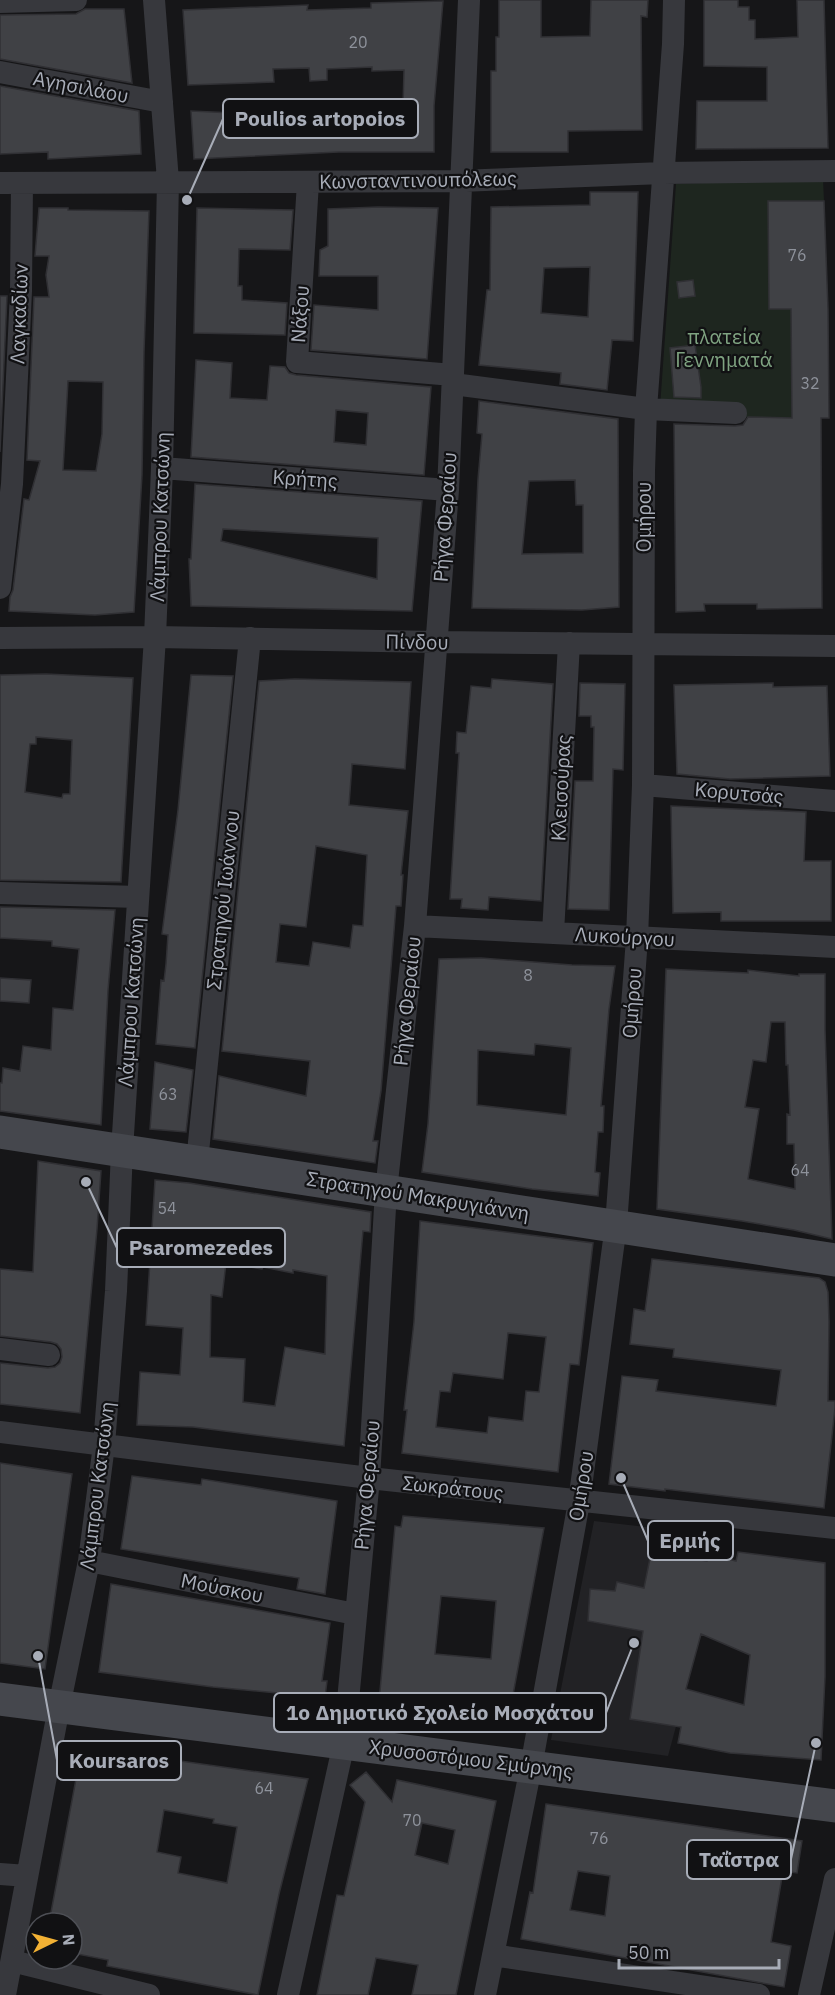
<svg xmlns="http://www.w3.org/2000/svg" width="835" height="1995" font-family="'IBM Plex Sans',sans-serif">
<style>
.built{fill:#222225}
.green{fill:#1e261f}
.building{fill:#404145;stroke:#303034;stroke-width:1.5;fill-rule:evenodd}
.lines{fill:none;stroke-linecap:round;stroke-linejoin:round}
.street{stroke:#37383d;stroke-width:22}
.secondary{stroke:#45474d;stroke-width:33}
.labels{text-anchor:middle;stroke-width:4.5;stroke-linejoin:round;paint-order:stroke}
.number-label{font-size:16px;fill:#8e929b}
.street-label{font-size:20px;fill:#a8adb8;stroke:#111113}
.park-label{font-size:20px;fill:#7fa381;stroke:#111113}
.leader{fill:none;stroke:#a8adb8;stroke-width:2}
.callout-dot{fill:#a8adb8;stroke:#111113;stroke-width:2}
.callout{fill:#111113;stroke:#a8adb8;stroke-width:2}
.callout-label{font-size:21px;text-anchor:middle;font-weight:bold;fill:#a8adb8}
</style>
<rect width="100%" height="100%" fill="#161618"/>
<path class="built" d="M594,1521L733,1537L696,1652L668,1756L551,1740Z"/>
<path class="green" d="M823,179L824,201L768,202L769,309H791L792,418L740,417L660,407L676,184Z"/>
<path class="building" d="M499,0H541V37L590,36L591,0H648L647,17L641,16L642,130L568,131V152H491V71H496V37H499Z
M704,0H738V7H749V20H755V39L798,37L797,0H824L828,148L696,149L697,101H767V67L704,66Z
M443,1L434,106V152H339L194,159L191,111L234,113V116L257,120L296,123L339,121L338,117L367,116V104L403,106L404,70L372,71V67L327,69V80L310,81L309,68L273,69L274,82L188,85L183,10L308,5L307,10L371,8V3Z
M85,9H124L132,83L0,59V15L76,14Z
M0,86L139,111L141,154L48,159V152L0,154Z
M590,192H638L633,341L612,340L607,390L560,384L561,373L479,365L487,290H490L491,207L590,205ZM590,267L588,317L541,313L544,268Z
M768,201H824L828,309L829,418H821L822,608L757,609V604H704L705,611L676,612L674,424L735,426L743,425L748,417L792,418L791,309H769Z
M378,207L438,208L427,359L311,350L314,305L378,310V276H319L320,250L328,246V209Z
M39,208H68V210L149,211L144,352L142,475L134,612L95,615L9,611L10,597L13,590L24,499L29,500L40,461L27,460L34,297H49L46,275L49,256H35ZM68,381L103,382L102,434L96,471L63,470Z
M197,208L293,210L290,250L239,249L238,286H242V300L287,303L285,335L194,333Z
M693,280L695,296L679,298L677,282Z
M0,296H7L0,452Z
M695,345L701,387V398L674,397L670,348Z
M196,360L232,363L230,398L267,400L270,366L285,367L289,373L296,375L431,387L424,475L191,457ZM336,410L368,413L366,445L334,442Z
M479,401L618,419L619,607L582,610L472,608L478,479L482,434L477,433ZM575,480L576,505H583V553L522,554L529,481Z
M195,484L422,501L412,611L191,606L189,559H191ZM223,529L378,538L377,579L221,541Z
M46,674L133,678L121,882L0,880V675ZM36,737L72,740L70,794H63L62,798L25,792L30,744H36Z
M191,675L233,676L195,1048L156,1044L161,980L164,981L166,964L168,935L162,934L178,810Z
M295,679L411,682L405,769L352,764L349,805L408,811L401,875H403L401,906H396L381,1091L373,1141H378L375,1163L213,1139L219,1076L306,1096L310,1061L222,1051L259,681ZM316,846L367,855L363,926L353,925L350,948L313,942L309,966L276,962L280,924L306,927Z
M492,679L553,684L541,901L489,897L488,910L461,908L462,899H450L459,753H456L457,732L466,733L471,686L491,688Z
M580,683L625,684L623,770L613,769L609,910L568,909L575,781H593L594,727H591V716H579Z
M773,683V687L827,686L830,776L730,779L677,774L674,685Z
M671,806L806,812L804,861H831V921H721V912L673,913Z
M0,907L115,910L108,990L101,1125L0,1111V1083H2L3,1068L20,1071L23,1046L51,1050L53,1008L73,1010L79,949L52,946V941L0,938Z
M481,958L572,965L615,966L609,1009L601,1106H604L603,1132H598L595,1172L600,1173L598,1196L532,1189L422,1172L428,1124L439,959ZM535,1044L571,1048L566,1115L477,1105L478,1050L534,1055Z
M666,969L748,973V970L799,976V974H825V1029L832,1239L794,1230L742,1221L657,1209ZM771,1022H785L786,1065H788L790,1115L787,1114V1144H794L795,1189L748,1179L759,1109L745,1107L753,1060L766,1062Z
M0,978L31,980L29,1003L0,1001Z
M155,1062L193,1070L186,1132L150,1129Z
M38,1161L101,1171L97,1229L80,1413L0,1404V1363L48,1368L55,1367L60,1363L62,1357L61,1349L57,1344L51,1342L0,1336V1269L33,1272Z
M155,1180L189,1183L371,1212L370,1232L363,1231L344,1446L193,1427L137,1425L140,1372L180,1375L183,1328L146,1325ZM226,1263L262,1269L263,1267L293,1273V1270L327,1276L325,1354L285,1347L275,1406L243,1402L245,1359L210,1357L211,1295L222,1297Z
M420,1221L593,1243L579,1365L570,1364L558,1472L402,1453L407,1410H404L414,1322ZM508,1333L546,1337L539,1392L526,1391L523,1421L489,1417L487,1433L436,1427L440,1391L450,1392L453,1373L503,1379Z
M652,1259L819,1278L825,1282L828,1292L829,1322L828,1401H835V1408L824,1508L665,1489V1491L609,1484L622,1376L658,1380L656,1391L776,1406L781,1370L673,1357L674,1349L630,1344L634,1309L645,1311Z
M0,1463L72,1474L45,1669L0,1663Z
M132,1476L201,1485L202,1479L337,1501L325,1594L297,1589L299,1578L121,1549Z
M403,1516L544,1528L507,1727L378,1713L395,1526L401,1527ZM441,1596L496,1601L491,1659L435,1654Z
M738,1552L825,1563V1677L821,1760L730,1753L678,1743L681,1727L630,1719L643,1631L588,1621L590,1589L615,1591L617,1582L644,1588L651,1553L707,1561L709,1554L736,1561ZM701,1634L750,1655L744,1705L686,1689Z
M111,1584L330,1623L322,1681H327L324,1705L297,1702L298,1695L213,1687L99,1672Z
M82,1747L308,1779L279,1894L258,1995L107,1966L108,1960L72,1953V1923H49ZM164,1810L214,1819L213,1823L237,1827L227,1883L178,1873L181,1857L157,1852Z
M366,1772L392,1802L397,1780L496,1801L456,1995H412L418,1965L376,1958L368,1995H317L337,1895L344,1896L365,1802L350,1785ZM422,1823L455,1830L448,1864L415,1855Z
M546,1804L802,1841L797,1873L783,1871L771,1942L791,1946L784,1987L521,1939L530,1892L533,1893ZM578,1871L610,1876L605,1916L570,1910Z"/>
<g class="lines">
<path class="street" d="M0,2L76,0
M0,72L162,102
M308,182L297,362L453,375
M0,183L460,181L663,173L835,171
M453,384L646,409L736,413
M162,468L448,490
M0,588L12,484L21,291L22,183
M0,638L155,637L437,642L835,646
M643,785L835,801
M0,893L138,897
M415,926L835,947
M553,933L569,643
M197,1162L250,638
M0,1349L49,1355
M0,1432L369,1478L835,1528
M89,1561L355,1614
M0,1874L27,1876
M493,1955L759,1995
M12,1961L149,1995
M5,1995L59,1707L89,1561L104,1445L116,1291L122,1150L155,637L162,468L168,181L154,0
M288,1995L344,1743L369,1478L386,1191L415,926L448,490L469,0
M485,1995L531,1767L579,1502L616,1225L637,938L643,785L644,471L646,409L673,44L674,0
M809,1995L835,1879"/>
<path class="secondary" d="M0,1132L835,1260
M0,1699L835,1806"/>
</g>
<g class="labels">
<g class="number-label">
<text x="358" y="48">20</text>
<text x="797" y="261">76</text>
<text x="810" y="389">32</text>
<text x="528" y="981">8</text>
<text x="168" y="1100">63</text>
<text x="800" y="1176">64</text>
<text x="167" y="1214">54</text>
<text x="264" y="1794">64</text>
<text x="412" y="1826">70</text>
<text x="599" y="1844">76</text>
</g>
<g class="street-label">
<text transform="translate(81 87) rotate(11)" y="7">Αγησιλάου</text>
<text transform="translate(418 180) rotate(-1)" y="7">Κωνσταντινουπόλεως</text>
<text transform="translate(19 314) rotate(-88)" y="7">Λαγκαδίων</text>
<text transform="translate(300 314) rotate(-86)" y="7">Νάξου</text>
<text transform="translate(305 479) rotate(4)" y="7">Κρήτης</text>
<text transform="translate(160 517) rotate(-88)" y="7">Λάμπρου Κατσώνη</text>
<text transform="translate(445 517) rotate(-86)" y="7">Ρήγα Φεραίου</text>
<text transform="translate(644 517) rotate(-90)" y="7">Ομήρου</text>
<text transform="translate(417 642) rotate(1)" y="7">Πίνδου</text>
<text transform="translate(561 788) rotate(-87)" y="7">Κλεισούρας</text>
<text transform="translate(739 793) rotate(5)" y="7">Κορυτσάς</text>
<text transform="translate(223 900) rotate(-84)" y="7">Στρατηγού Ιωάννου</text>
<text transform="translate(625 937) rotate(3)" y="7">Λυκούργου</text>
<text transform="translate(407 1001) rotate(-84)" y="7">Ρήγα Φεραίου</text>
<text transform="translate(131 1002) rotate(-86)" y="7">Λάμπρου Κατσώνη</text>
<text transform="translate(632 1003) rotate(-86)" y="7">Ομήρου</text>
<text transform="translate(418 1196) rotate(9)" y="7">Στρατηγού Μακρυγιάννη</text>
<text transform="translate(367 1485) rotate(-85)" y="7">Ρήγα Φεραίου</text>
<text transform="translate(97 1486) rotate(-83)" y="7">Λάμπρου Κατσώνη</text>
<text transform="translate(581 1486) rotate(-81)" y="7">Ομήρου</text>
<text transform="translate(453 1488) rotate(6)" y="7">Σωκράτους</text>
<text transform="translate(222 1588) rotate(11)" y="7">Μούσκου</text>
<text transform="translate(471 1759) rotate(7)" y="7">Χρυσοστόμου Σμύρνης</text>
</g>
<g class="park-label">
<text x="724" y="344">πλατεία<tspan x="724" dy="23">Γεννηματά</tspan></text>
</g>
</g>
<path class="leader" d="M187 200L223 119M86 1182L117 1248M621 1478L648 1541M634 1643L606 1713M38 1656L57 1760M816 1743L791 1859"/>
<g class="callout-dot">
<circle cx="187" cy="200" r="6"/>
<circle cx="86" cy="1182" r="6"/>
<circle cx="621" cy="1478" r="6"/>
<circle cx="634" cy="1643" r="6"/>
<circle cx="38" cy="1656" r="6"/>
<circle cx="816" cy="1743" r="6"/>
</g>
<g class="callout">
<rect x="223" y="99" width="195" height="39" rx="6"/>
<rect x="117" y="1228" width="168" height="39" rx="6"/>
<rect x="648" y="1521" width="85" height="39" rx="6"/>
<rect x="274" y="1693" width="332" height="39" rx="6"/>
<rect x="57" y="1741" width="124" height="39" rx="6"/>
<rect x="687" y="1840" width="104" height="39" rx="6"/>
</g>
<g class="callout-label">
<text x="320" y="126">Poulios artopoios</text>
<text x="201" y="1255">Psaromezedes</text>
<text x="690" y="1548">Ερμής</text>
<text x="440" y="1720">1ο Δημοτικό Σχολείο Μοσχάτου</text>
<text x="119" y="1768">Koursaros</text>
<text x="739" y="1867">Ταΐστρα</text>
</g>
<g transform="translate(54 1941) rotate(85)"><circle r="28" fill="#111113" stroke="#4d4f55" stroke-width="1.5"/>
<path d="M0-4.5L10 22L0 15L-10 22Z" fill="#f2b134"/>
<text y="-9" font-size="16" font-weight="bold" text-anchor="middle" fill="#a8adb8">N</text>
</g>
<path d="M619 1959v9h160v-9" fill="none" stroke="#a8adb8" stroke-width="3"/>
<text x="628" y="1959" font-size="18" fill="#a8adb8" stroke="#111113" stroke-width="4.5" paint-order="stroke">50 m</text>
</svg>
